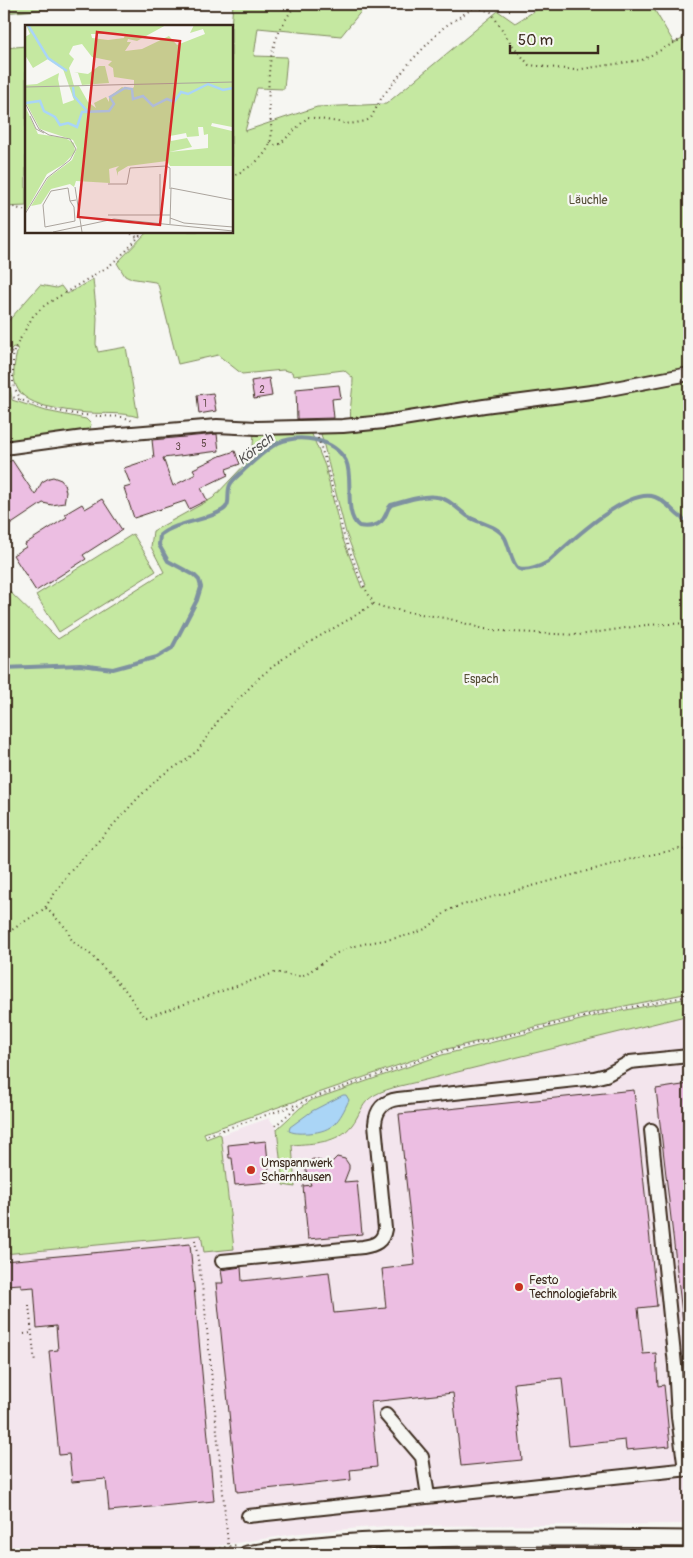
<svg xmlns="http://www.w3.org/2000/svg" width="693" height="1558" font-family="Pangolin,sans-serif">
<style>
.built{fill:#f3e5ed}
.green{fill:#c5e8a1;stroke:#808960}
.water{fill:#aad5f6;stroke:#7e91a0}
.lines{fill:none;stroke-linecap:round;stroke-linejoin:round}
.stream{stroke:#7e91a0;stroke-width:4}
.building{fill:#ecbee2;stroke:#3b2a1e}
.minor-casing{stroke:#3b2a1e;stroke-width:16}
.major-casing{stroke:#3b2a1e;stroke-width:19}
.path{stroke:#3b2a1e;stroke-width:2;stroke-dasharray:1 4;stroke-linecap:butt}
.minor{stroke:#f6f6f2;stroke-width:12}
.major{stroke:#f6f6f2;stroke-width:15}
.poi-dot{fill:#c8321e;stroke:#f6f6f2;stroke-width:2}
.labels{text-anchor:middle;stroke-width:4.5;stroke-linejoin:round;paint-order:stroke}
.number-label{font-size:10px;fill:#674f4f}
.park-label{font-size:12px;fill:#575038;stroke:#f6f6f2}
.poi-label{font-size:12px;fill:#3b2a1e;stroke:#f6f6f2;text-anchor:start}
.water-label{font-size:14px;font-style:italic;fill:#575554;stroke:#f6f6f2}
.inset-river{fill:none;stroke:#aad5f6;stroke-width:2.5}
.inset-road{fill:none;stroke:#aba49d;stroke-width:1}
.view{fill:#d62828;fill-opacity:0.15;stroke:#d62828;stroke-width:2.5}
.inset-edge{fill:none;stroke:#3b2a1e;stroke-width:2.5}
</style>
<rect width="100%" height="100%" fill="#f6f6f2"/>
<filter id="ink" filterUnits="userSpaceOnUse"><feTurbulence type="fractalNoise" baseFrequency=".02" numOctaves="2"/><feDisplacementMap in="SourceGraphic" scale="10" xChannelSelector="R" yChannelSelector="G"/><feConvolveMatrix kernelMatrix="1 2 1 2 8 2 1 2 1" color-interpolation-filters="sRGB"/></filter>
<g filter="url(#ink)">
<path class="built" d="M689,1015V1524L385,1526L301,1533L223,1545L176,1554H4V1254L201,1235H233L221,1135L269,1118L277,1129L283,1184L295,1187L292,1145L322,1143L334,1140L341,1136L353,1124L359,1111L366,1102L378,1094L421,1081Z
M570,1545L681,1551V1554H286L387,1546Z"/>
<path class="green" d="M4,4H101L4,13Z
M233,4H367L341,36L258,28L254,56L287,57L284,89L257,88L245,131L317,107L386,104L498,11L515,23L546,4H651L674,43L689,36V993L595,1012L439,1051L204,1133L206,1139L219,1134L221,1135L234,1249L204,1252L201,1235L4,1254V586L58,639L164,572L151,547L153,531L213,498L252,457L254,433L311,432L325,466L342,537L362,588L366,586L346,533L321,434L322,431L351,423C349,407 353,393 353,378L344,370L293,376L292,372L283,370L242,374L218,355L178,364L158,284L155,282L129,278L125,276L117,263L148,231H231V27Z
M26,46V206L4,207V48Z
M93,279L97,318L96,344L98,352L126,347L138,417C122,412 104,414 88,413C73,412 59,409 45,406C13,397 9,380 18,349L13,347L4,357V326L40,285L56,288L61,286L67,294Z
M9,358V375L12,400L46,411L86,419L91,424L90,429L86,431L4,445V363Z
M133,534L156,571L59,632L36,595Z
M689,998V1015L421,1081C406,1085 380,1089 369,1099C361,1106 359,1116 352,1125C337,1144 314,1143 292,1145L295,1187L283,1185L277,1129L300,1108L312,1100L442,1055L600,1015Z"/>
<path class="water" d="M343,1095H346L349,1100C339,1121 334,1131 309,1133C302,1133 296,1134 289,1131L290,1127L312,1111Z"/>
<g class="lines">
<path class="stream" d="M4,668L80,665L113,669L157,657L172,648L197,600L201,587L199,580L194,575L168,561L159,545L160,535C178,521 204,522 223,510C232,504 226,494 230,485C232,480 239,475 243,471C253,462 266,449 278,443C300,433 334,439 346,461C354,478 343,514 359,526C369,528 381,526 385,516C388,511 387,509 391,505C405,501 422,495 437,497C449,498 459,511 469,517C481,524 497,525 505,538C509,545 512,565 519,569C527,572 541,566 548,562C568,544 627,487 655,497C669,502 676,518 689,522"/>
</g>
<path class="building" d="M269,378L272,396L254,399L251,381Z
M339,385L341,398L332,399L334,418L297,419L296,389Z
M213,393L216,411L199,414L197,395Z
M217,434L219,451L163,458L173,486L196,474L193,469L220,456L235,451L240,464L226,469L228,475L201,488L207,500L189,509L185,501L134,518L124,488L131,486L124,468L154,458L152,440Z
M12,460L35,495L42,482L49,478L53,477L61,480L64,484L66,492L64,503L52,505L43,503L4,529V465Z
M102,499L122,530L83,555L86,559L36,591L13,555L26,547L25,544L67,517L65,514L82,504L85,509Z
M689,1084V1321L683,1322L656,1089Z
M634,1090L657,1306L638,1308L643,1354L656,1353L658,1386L664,1385L670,1446L626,1450L625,1440L569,1446L562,1378L514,1383L522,1460L461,1466L453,1393L371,1402L377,1467L350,1470L351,1480L237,1492L216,1283H223L221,1270L241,1267L242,1281L329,1272L334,1313L386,1308L382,1269L415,1265L399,1114Z
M266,1141L270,1182L235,1185L232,1158H229L228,1145Z
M337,1157L345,1159L349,1165V1169L344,1182L357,1181L362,1234L308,1239L303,1186L311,1185L305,1168L306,1164L313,1159L321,1161L327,1167Z
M190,1244L214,1501L109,1511L106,1479L72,1482L69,1454L59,1455L49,1351L58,1350L56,1326L37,1328L34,1287L21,1288V1284L4,1285V1261Z"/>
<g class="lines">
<defs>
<path id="minor" d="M4,448L84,437L217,426L257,428L343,426L384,422L484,406L599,391L689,374
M651,1130L675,1365L678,1417L685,1470
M222,1261L363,1247C375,1245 383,1242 385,1229L375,1124C376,1109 384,1101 398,1099L594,1078L606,1075L630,1062L689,1056
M386,1415L422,1457L428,1496
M248,1516L689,1469"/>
<path id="major" d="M247,1554C323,1541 400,1539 477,1538C548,1538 618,1538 689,1539"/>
</defs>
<use href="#minor" class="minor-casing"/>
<use href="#major" class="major-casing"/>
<path class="path" d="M270,142L275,145L280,144L308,117L350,124L366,121L371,118L382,97L411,61L444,27L475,7L491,12L510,42L529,65L575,70L642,60L689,35
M231,177C245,170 262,161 269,146C274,135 270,120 269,108C267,64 270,40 296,4
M4,204L26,211
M127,231L137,237
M4,360L14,350
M4,394C40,407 63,415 102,416C112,417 124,415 132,421
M21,400L13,385V359L14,350L33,316L45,305L109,266L126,251L144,231
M318,438L326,463L344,536L362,583L374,604L386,608L450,619L484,629L512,632L579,635L646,625L689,623
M689,847L686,854L689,869
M46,908L67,929L72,941L90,954L126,991L143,1016L147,1017L274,973C283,972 291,977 300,976C306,976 330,956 339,952C366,939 398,942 425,929C438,922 442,911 459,906L635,858L679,849L687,850
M4,935L44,909L68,874L138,798L162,775L185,761L198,750L220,718L261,676L289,654L353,617L373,604
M275,1126L301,1103L312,1098L449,1050L600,1013L689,996
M208,1135L298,1104
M195,1240L204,1299L229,1554
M29,1305L35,1364
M24,1334L31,1333
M185,1554L237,1545"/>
<use href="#minor" class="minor"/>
<use href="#major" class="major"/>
</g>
</g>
<g class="poi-dot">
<circle cx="251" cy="1170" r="5"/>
<circle cx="519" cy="1287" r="5"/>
</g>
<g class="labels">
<g class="number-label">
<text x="262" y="393">2</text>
<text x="205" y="407">1</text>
<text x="204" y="447">5</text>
<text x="178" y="450">3</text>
</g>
<g class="park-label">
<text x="588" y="204">Läuchle</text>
<text x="481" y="683">Espach</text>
</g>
<g class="poi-label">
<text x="261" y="1167">Umspannwerk<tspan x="261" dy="14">Scharnhausen</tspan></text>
<text x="529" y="1284">Festo<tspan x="529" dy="14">Technologiefabrik</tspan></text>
</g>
<g class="water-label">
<text transform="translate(255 449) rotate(-38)" y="5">Körsch</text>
</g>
</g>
<g transform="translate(25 25)">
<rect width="208" height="208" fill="#f6f6f2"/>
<path d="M1,0H141L112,16L103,14L102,17H106L100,26L117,24L144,11L152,20L180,9L178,4L165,8L169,0H207V102L187,98L186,101L207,106V148V141H145L142,136L103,141L93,147V151L91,144L94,141L84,144L85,158L51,156L49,162L45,159L26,164L16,179L6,181L23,153L47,135L52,123L48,115L15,104L0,76V60L12,59L34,48L33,54L38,79L49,75L38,44L23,34L8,43L0,30V12L5,9ZM66,9H100L99,13L83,15L67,13ZM57,19L67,32L87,36L83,40L88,43L89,52L109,55V62L105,65L97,62L84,72V77L81,72L69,78L71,83L63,77L54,61H49L44,43L49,34L44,29L48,21ZM173,102H178L179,110L183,109V123L144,127L167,122L162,113L146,116L145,111L161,108L162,112L174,111ZM74,41H80L84,58L57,60L53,48L49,47L63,49ZM0,81L13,109L40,113L49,118L50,127L39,139L22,149L0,188Z" fill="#c5e8a1" fill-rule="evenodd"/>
<path class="inset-river" d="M3,0L23,33L42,46M48,62L49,71L62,86M1,78L15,76L19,86L30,92L35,100L43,98L52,102L57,87L84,86L89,79L85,72L100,63L107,64L108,74L118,71L128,81L142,74L149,77L156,67L163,69L183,59L198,65L208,63"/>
<path class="inset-road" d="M0,62L208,57M0,78L14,104L24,110L45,114L51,124L45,135L22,153L0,189M5,91L11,104L19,108M83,159H102L105,143L141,141L145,143V164M50,162L57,207M45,176L49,182L50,196L20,202L18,180L26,166L43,163L45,176L51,175M83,190H145M135,190V149M145,193L159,198L208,202M145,199L146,163L208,175M28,207L89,194L208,206"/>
<path class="view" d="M72,7L155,16L135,200L53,192Z"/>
<rect width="208" height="208" class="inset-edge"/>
</g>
<rect width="693" height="1558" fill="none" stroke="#f6f6f2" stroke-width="20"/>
<rect x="10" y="10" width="673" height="1538" fill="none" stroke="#3b2a1e" stroke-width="2" filter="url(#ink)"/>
<path d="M510 45v8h88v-8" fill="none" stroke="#3b2a1e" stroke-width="2.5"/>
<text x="518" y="45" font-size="15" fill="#3b2a1e" stroke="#f6f6f2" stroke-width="4" paint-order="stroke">50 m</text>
</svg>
